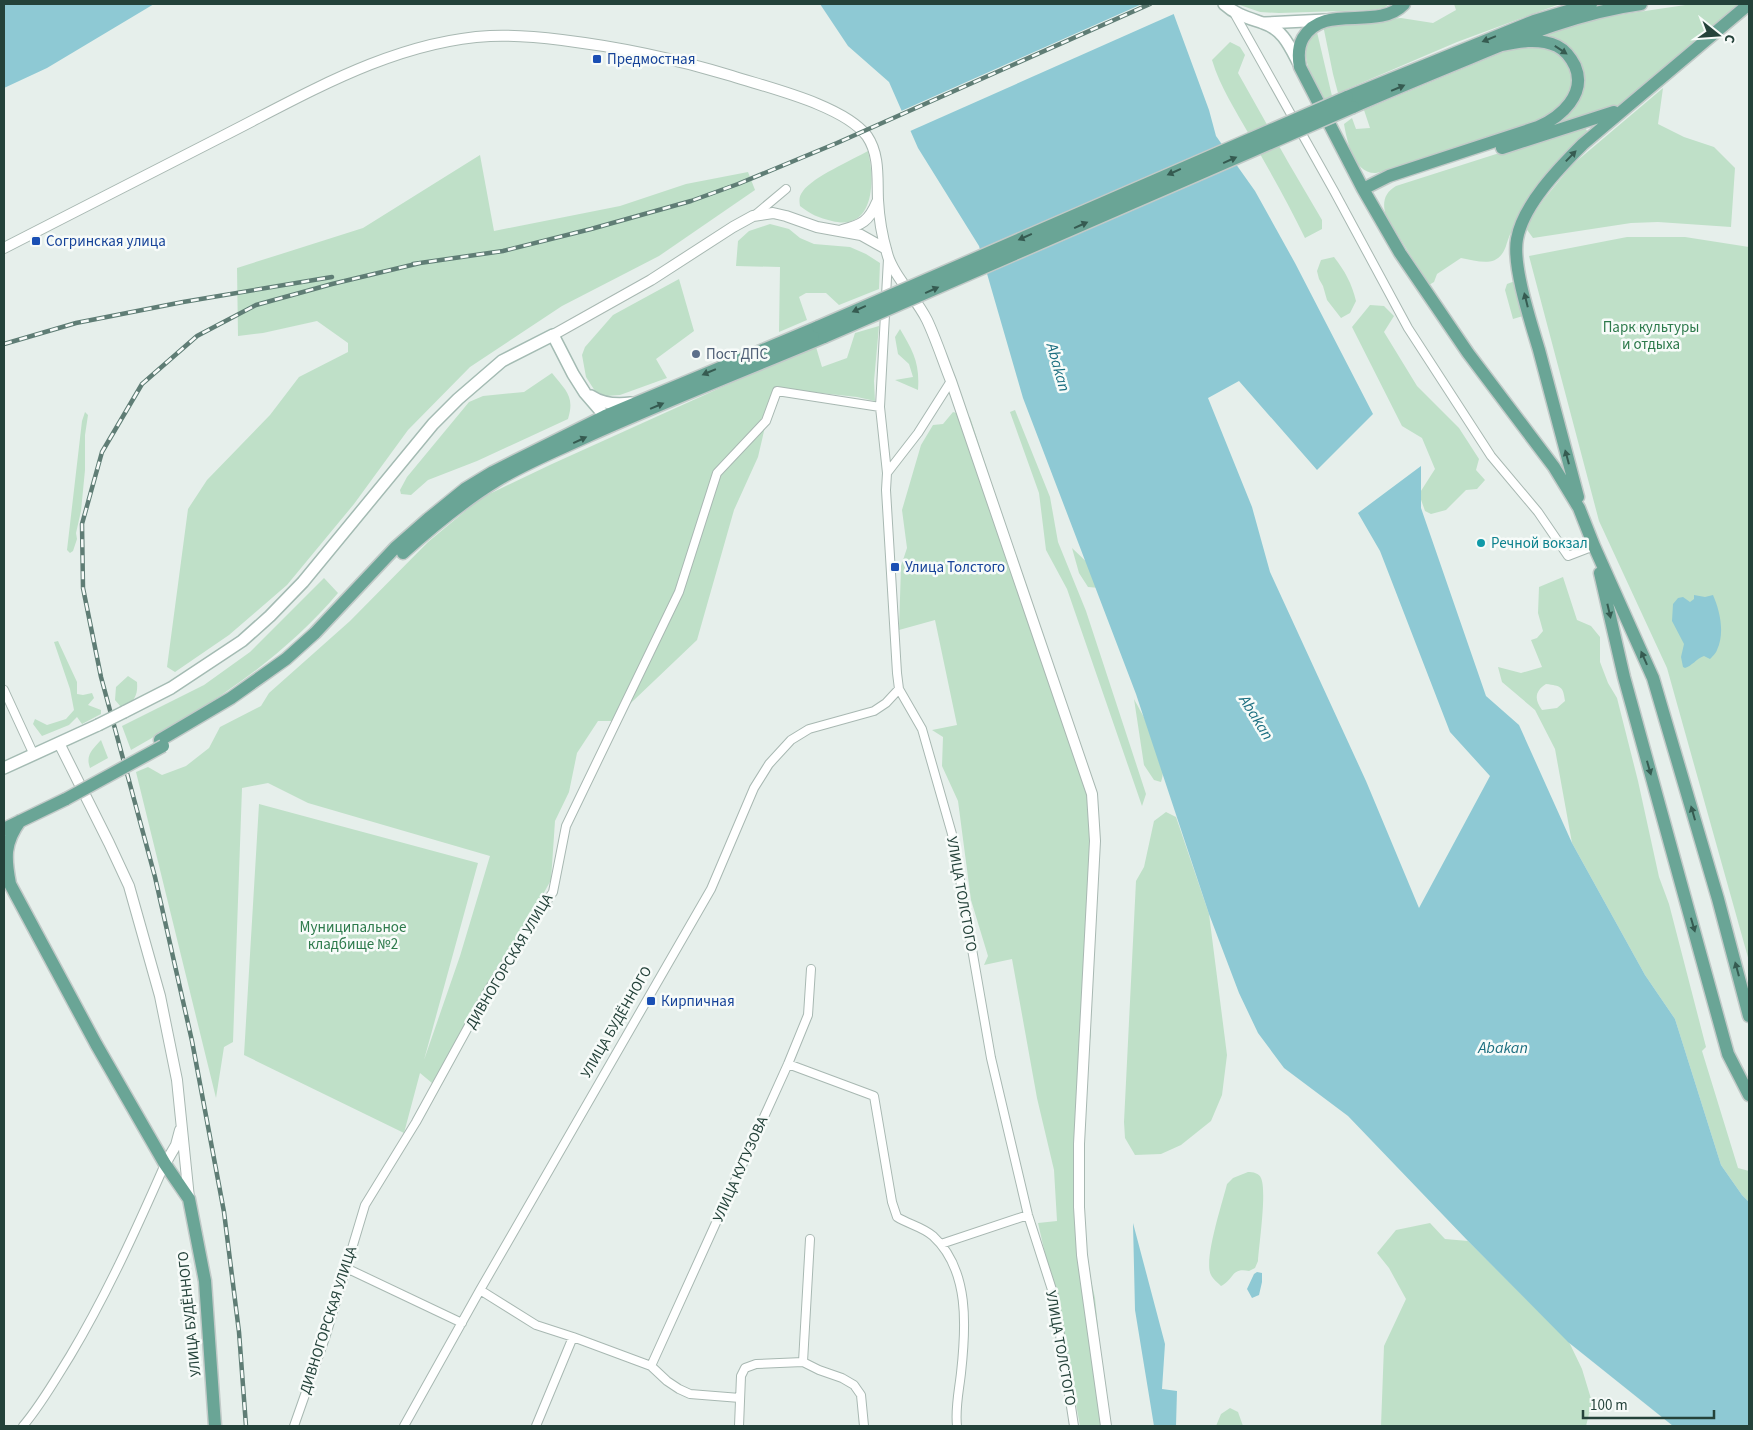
<svg xmlns="http://www.w3.org/2000/svg" width="1753" height="1430" font-family="'Source Sans 3',sans-serif">
<style>
.green{fill:#bfe0c8;fill-rule:evenodd}
.water{fill:#8ec9d4}
.pier{fill:#e6efeb}
.lines{fill:none;stroke-linecap:round;stroke-linejoin:round}
.minor-casing{stroke:#a8b8b2;stroke-width:10}
.tertiary-casing{stroke:#a8b8b2;stroke-width:12}
.secondary-casing{stroke:#a4bbb3;stroke-width:14}
.primary-casing{stroke:#c2cac8;stroke-width:15}
.minor{stroke:#fff;stroke-width:8}
.tertiary{stroke:#fff;stroke-width:10}
.secondary{stroke:#fff;stroke-width:11}
.primary{stroke:#6aa596;stroke-width:12}
.rail-casing{stroke:#5f7d75;stroke-width:4.5}
.rail{stroke:#f7fbf9;stroke-width:2.5;stroke-dasharray:8;stroke-linecap:butt}
.secondary-bridge-casing{stroke:#a4bbb3;stroke-width:14;stroke-linecap:butt}
.primary-bridge-casing{stroke:#c2cac8;stroke-width:15;stroke-linecap:butt}
.secondary-bridge{stroke:#fff;stroke-width:11}
.primary-bridge{stroke:#6aa596;stroke-width:12}
.oneway{fill:#365b51}
.transit-dot{fill:#1a4fb4;stroke:#f7fbf9;stroke-width:2}
.service-dot{fill:#5c6f8a;stroke:#f7fbf9;stroke-width:2}
.culture-dot{fill:#0f9aa8;stroke:#f7fbf9;stroke-width:2}
.labels{text-anchor:middle;stroke-width:5;stroke-linejoin:round;paint-order:stroke}
.transit-label{font-size:15px;fill:#164399;stroke:#f7fbf9;text-anchor:start}
.park-label{font-size:15px;fill:#2d7a4b;stroke:#f7fbf9}
.service-label{font-size:15px;fill:#4e5e75;stroke:#f7fbf9;text-anchor:start}
.culture-label{font-size:15px;fill:#0d838f;stroke:#f7fbf9;text-anchor:start}
.street-label{font-size:15px;fill:#24423a;stroke:#f7fbf9}
.water-label{font-size:16px;font-style:italic;fill:#1c6f80;stroke:#f7fbf9}
</style>
<rect width="100%" height="100%" fill="#e6efeb"/>
<path class="green" d="M1237,4H1389L1384,8L1372,10L1279,13L1260,12Z
M1454,4H1560L1457,42L1338,93L1333,74L1323,25L1401,18L1433,23L1456,10Z
M1692,4H1740L1621,104L1614,108L1545,132L1584,77C1579,52 1570,48 1548,37L1549,34L1567,27L1605,17Z
M1317,32L1332,96L1324,101C1314,81 1293,49 1317,32Z
M1230,42L1240,47L1245,55L1238,73L1288,162L1322,220V229L1305,238C1288,203 1269,170 1250,136C1236,111 1220,87 1212,60Z
M1536,46L1555,50L1567,61L1574,81L1568,98L1545,119L1392,169C1387,170 1381,172 1376,173C1353,174 1347,140 1344,124L1352,118L1356,129L1370,128L1364,110L1503,52L1512,49Z
M1663,88L1658,124L1684,137L1714,147L1735,168L1731,227L1658,222L1631,223L1533,238L1525,227L1544,199L1572,165Z
M1584,126L1589,134L1518,226C1509,233 1510,235 1506,246C1498,269 1479,261 1461,258L1437,274L1434,282L1429,285L1386,216C1382,203 1384,193 1396,186Z
M868,151C875,179 875,232 832,221C819,218 810,214 800,206C799,200 799,196 803,191C813,177 852,160 868,151Z
M480,155L494,231L620,206L686,184L748,172L755,190L659,256L562,306L470,367L408,430L354,504L287,585L229,635L175,672L167,667L188,509L207,480L270,415L299,377L348,352V343L317,321L263,333L238,336L237,268L363,228Z
M770,224L789,229L800,238L814,244L850,247L866,254L880,263L879,289L839,305L826,293H806L799,297L807,320L779,332L780,267L736,266L738,241L749,231Z
M1627,237H1685L1749,247V961L1667,668L1599,521L1529,256Z
M1334,257C1345,271 1352,284 1356,301L1350,313L1341,318L1327,300L1323,286L1319,279L1317,271L1321,260Z
M679,279L694,331L656,359L667,378L620,395L606,396L595,391L586,377L582,355L585,347L613,315Z
M1515,281L1523,316L1513,319L1505,290L1507,284Z
M1370,305L1384,306L1394,316L1384,332L1417,386L1459,428L1479,459L1476,470L1485,480L1477,489L1466,490L1446,510L1431,514L1425,511L1419,494L1435,469L1422,438L1402,426L1352,327Z
M879,326L874,381L875,401L857,397L774,388L758,457L734,510L697,640L612,721H598L577,753L569,792L555,821L551,880L526,925L432,1083L420,1073L404,1133L244,1055L259,804L478,863L424,1060L460,956L490,856L308,803L268,783L242,788L233,1042L224,1047L216,1098L136,772L148,767L162,775L186,766L209,748L220,727L261,706L269,693L350,621L428,542L481,498L552,464L742,378L816,347L822,367L847,358L855,333Z
M900,329C913,351 920,363 918,390L895,380L913,377L909,364L898,354L895,337Z
M552,373C566,391 575,396 568,419L477,461L428,480L411,495L401,494L400,490L407,477L469,402L483,396L524,392Z
M1015,410L1050,497L1058,542L1086,611L1146,794L1142,806L1067,589L1046,550L1039,493L1010,412Z
M85,412L88,415L85,435V470L81,511L76,533L77,539L73,551L70,553L67,550L82,421Z
M953,412L970,417L1068,718L1081,776L1099,818L1085,969L1091,1035L1083,1079L1081,1136L1085,1253L1095,1298L1108,1426H1080L1063,1332L1038,1223L1057,1221L1054,1170L1037,1098L1012,959L984,965L988,956L971,900L958,801L942,766L943,737L932,730L957,725L935,620L899,630L901,566L907,548L902,510L921,445L933,425L943,424Z
M1072,548L1094,569L1100,588L1088,587L1079,573Z
M1563,577L1577,620L1591,626L1600,637V662L1608,683L1617,698L1638,781L1659,877L1669,904L1706,1047L1702,1051L1738,1168L1749,1171V1202L1742,1195L1721,1165L1675,1019L1645,975L1572,843L1555,749L1535,710L1502,682L1498,667L1521,673L1542,667L1531,640L1537,638L1543,631L1538,613L1539,587ZM1546,684C1561,686 1563,686 1565,701L1557,708L1542,710C1534,699 1535,691 1546,684Z
M324,578L338,593C281,660 207,708 131,750L122,726L204,685L250,652Z
M58,641L77,682V694L83,695L92,693L94,698L88,705L101,710V714L82,724L77,717L69,725L42,736L33,724L35,719L47,725L66,719L74,710L70,689L54,642Z
M128,676L137,682C138,694 135,699 127,707H121L115,700L116,687Z
M1134,699C1145,720 1170,758 1161,782L1154,780L1144,765Z
M101,740L108,758L90,768C85,755 93,749 101,740Z
M1166,812L1176,817L1209,914L1227,1055L1222,1095L1211,1121L1181,1145L1161,1154L1135,1155L1125,1138L1124,1122L1136,881L1144,867L1154,821Z
M1248,1172C1253,1172 1259,1173 1261,1178C1267,1191 1259,1245 1258,1261L1255,1268L1249,1271C1231,1267 1234,1280 1221,1286C1218,1283 1213,1279 1211,1275C1203,1261 1223,1201 1227,1184L1233,1178Z
M1430,1223L1445,1239L1468,1241L1569,1342L1582,1369L1592,1402L1586,1426H1381L1384,1346L1406,1299L1389,1268L1377,1253L1396,1230Z
M1230,1408L1238,1412L1243,1426H1216L1221,1414Z"/>
<path class="water" d="M4,4H154L47,68L4,88Z
M820,4H1170L1209,110L1216,136L1255,191L1295,263L1373,414L1317,470L1239,381L1208,398L1252,507L1270,572L1366,781L1419,908L1490,776L1450,732L1380,551L1358,513L1421,466V508L1486,696L1519,725L1572,843L1645,975L1675,1019L1721,1165L1742,1195L1749,1202V1426H1673L1568,1342L1468,1241L1348,1116L1284,1068L1258,1033L1239,993L1209,914L1136,694L1023,398L979,246L918,148L889,82L848,46Z
M1694,595L1705,597L1713,595C1720,611 1725,633 1717,650C1716,653 1712,657 1710,659L1704,656C1696,659 1692,666 1685,668L1683,667L1681,657L1684,644L1672,621L1673,604L1678,598L1683,597L1690,602L1694,599Z
M1133,1223L1165,1344L1162,1389L1177,1391L1176,1426H1154L1135,1310Z
M1257,1272L1262,1273V1282L1259,1295L1252,1298L1247,1289L1254,1274Z"/>
<path class="pier" d="M1142,4H1173L1176,13L908,132L899,112Z"/>
<g class="lines">
<defs>
<path id="minor" d="M1233,11L1334,191L1408,328L1491,456L1538,512L1568,556L1594,546
M755,215L786,189
M951,381L918,433L887,473L886,490L897,673L899,689L922,729L952,834L991,1058L1028,1215L1054,1296L1074,1426
M887,473L880,407L888,259
M4,690L34,755
M788,1064L874,1096L892,1202L897,1217C908,1224 923,1227 933,1236C970,1270 966,1328 961,1373C959,1391 955,1408 957,1426
M941,1244L1028,1215
M346,1268L462,1323
M480,1290L536,1325L573,1337L651,1366L667,1381L679,1389L690,1394L740,1398
M803,1362L810,1239
M803,1362L819,1370L842,1378L854,1385L861,1395L864,1426
M651,1366L788,1064L808,1015L811,969
M23,1426C41,1405 55,1380 70,1356C107,1294 136,1230 165,1164
M294,1426L326,1335L365,1205L416,1122L489,989L553,892L566,826L679,592L717,473L766,421L777,391L880,407
M404,1426L480,1290L711,889L754,788L769,764L791,740L809,729L874,711L886,703L899,689
M536,1426L573,1337
M739,1426L741,1376L745,1368L756,1364L803,1362"/>
<path id="tertiary" d="M842,230C862,225 869,221 877,202
M4,248C77,211 150,174 223,136C306,94 394,41 490,36C514,35 538,37 562,40C620,47 676,59 732,76C769,88 843,105 867,136C880,155 877,179 878,200C879,218 882,236 887,253C892,274 917,299 927,320C936,339 943,361 951,381L1092,794L1095,841L1079,1144V1207L1082,1255L1106,1426
M553,335L651,280L733,227L753,216L773,213L786,216L817,227L861,235L886,249
M59,743L109,843L129,886L160,996L177,1080L189,1198
M165,1164L176,1145L180,1130"/>
<path id="secondary" d="M1224,4C1236,15 1249,18 1263,23C1283,29 1290,47 1299,64
M1265,23L1326,20
M591,396C603,404 616,405 631,403
M124,712L171,688L242,641L270,616L303,582L433,424L458,399L502,361L553,335L573,374L585,393L610,422
M4,768L98,725"/>
<path id="primary" d="M1404,4C1377,32 1324,2 1303,38C1298,47 1298,57 1300,67L1363,189L1400,253L1468,353L1554,467L1579,508L1594,546L1653,678L1718,899L1749,1016
M1347,97L1534,21L1591,4
M1353,107C1392,90 1431,74 1470,58C1525,35 1581,12 1641,4
M1502,148L1614,112
M1363,189L1389,176L1538,127C1561,117 1587,94 1575,66C1571,58 1565,50 1557,46C1538,37 1516,42 1497,46
M1578,497C1565,448 1552,399 1539,350C1531,323 1512,266 1517,239C1523,205 1559,168 1583,144L1749,4
M403,553C432,527 462,502 496,481C525,463 558,450 588,436C666,401 745,370 824,337
M1600,573L1624,677L1728,1054L1749,1095
M160,740L231,698L286,659L315,633L395,548L428,519L465,489L493,472L605,416L818,327
M20,821C4,843 5,858 10,884L96,1044L165,1164L189,1199L205,1281L215,1426
M4,829L66,799"/>
</defs>
<use href="#minor" class="minor-casing"/>
<use href="#tertiary" class="tertiary-casing"/>
<use href="#secondary" class="secondary-casing"/>
<use href="#primary" class="primary-casing"/>
<use href="#minor" class="minor"/>
<use href="#tertiary" class="tertiary"/>
<use href="#secondary" class="secondary"/>
<use href="#primary" class="primary"/>
<defs>
<path id="rail" d="M413,264L503,251L591,229L691,201L738,184L837,143L1150,4
M4,344L76,323L183,302L332,277
M246,1426L239,1332L224,1212L192,1041L155,877L101,677L83,588L82,524L102,452L142,384L197,336L256,305L332,284L420,263"/>
</defs>
<use href="#rail" class="rail-casing"/>
<use href="#rail" class="rail"/>
<defs>
<path id="secondary-bridge" d="M98,725L124,712"/>
<path id="primary-bridge" d="M818,327L1347,97
M824,337L1353,107
M66,799L163,746"/>
</defs>
<use href="#secondary-bridge" class="secondary-bridge-casing"/>
<use href="#primary-bridge" class="primary-bridge-casing"/>
<use href="#secondary-bridge" class="secondary-bridge"/>
<use href="#primary-bridge" class="primary-bridge"/>
</g>
<defs><path id="oneway-solid" d="M-6-.8H1V-3.2L6.5 0L1 3.2V.8H-6Z" transform="scale(1.25)"/></defs>
<g class="oneway">
<use href="#oneway-solid" transform="translate(1489 39) rotate(158)"/>
<use href="#oneway-solid" transform="translate(1561 50) rotate(34)"/>
<use href="#oneway-solid" transform="translate(1398 88) rotate(-23)"/>
<use href="#oneway-solid" transform="translate(1571 156) rotate(-46)"/>
<use href="#oneway-solid" transform="translate(1230 160) rotate(-24)"/>
<use href="#oneway-solid" transform="translate(1174 172) rotate(156)"/>
<use href="#oneway-solid" transform="translate(1081 225) rotate(-24)"/>
<use href="#oneway-solid" transform="translate(1025 237) rotate(156)"/>
<use href="#oneway-solid" transform="translate(932 290) rotate(-24)"/>
<use href="#oneway-solid" transform="translate(1526 300) rotate(-104)"/>
<use href="#oneway-solid" transform="translate(859 309) rotate(156)"/>
<use href="#oneway-solid" transform="translate(709 372) rotate(157)"/>
<use href="#oneway-solid" transform="translate(657 406) rotate(-23)"/>
<use href="#oneway-solid" transform="translate(580 440) rotate(-25)"/>
<use href="#oneway-solid" transform="translate(1567 457) rotate(-105)"/>
<use href="#oneway-solid" transform="translate(1609 611) rotate(77)"/>
<use href="#oneway-solid" transform="translate(1644 658) rotate(-114)"/>
<use href="#oneway-solid" transform="translate(1649 768) rotate(74)"/>
<use href="#oneway-solid" transform="translate(1693 813) rotate(-106)"/>
<use href="#oneway-solid" transform="translate(1693 925) rotate(74)"/>
<use href="#oneway-solid" transform="translate(1737 969) rotate(-105)"/>
</g>
<g class="transit-dot">
<rect x="592" y="54" width="10" height="10" rx="2.5"/>
<rect x="31" y="236" width="10" height="10" rx="2.5"/>
<rect x="890" y="562" width="10" height="10" rx="2.5"/>
<rect x="646" y="996" width="10" height="10" rx="2.5"/>
</g>
<circle class="service-dot" cx="696" cy="354" r="5"/>
<circle class="culture-dot" cx="1481" cy="543" r="5"/>
<g class="labels">
<g class="transit-label">
<text x="607" y="64">Предмостная</text>
<text x="46" y="246">Согринская улица</text>
<text x="905" y="572">Улица Толстого</text>
<text x="661" y="1006">Кирпичная</text>
</g>
<g class="park-label">
<text x="1651" y="332">Парк культуры<tspan x="1651" dy="17">и отдыха</tspan></text>
<text x="353" y="932">Муниципальное<tspan x="353" dy="17">кладбище №2</tspan></text>
</g>
<g class="service-label">
<text x="706" y="359">Пост ДПС</text>
</g>
<g class="culture-label">
<text x="1491" y="548">Речной вокзал</text>
</g>
<g class="street-label">
<text transform="translate(962 894) rotate(80)" y="5">УЛИЦА ТОЛСТОГО</text>
<text transform="translate(509 961) rotate(-59)" y="5">ДИВНОГОРСКАЯ УЛИЦА</text>
<text transform="translate(616 1022) rotate(-60)" y="5">УЛИЦА БУДЁННОГО</text>
<text transform="translate(740 1169) rotate(-66)" y="5">УЛИЦА КУТУЗОВА</text>
<text transform="translate(189 1314) rotate(-96)" y="5">УЛИЦА БУДЁННОГО</text>
<text transform="translate(328 1320) rotate(-72)" y="5">ДИВНОГОРСКАЯ УЛИЦА</text>
<text transform="translate(1061 1348) rotate(80)" y="5">УЛИЦА ТОЛСТОГО</text>
</g>
<g class="water-label">
<text transform="translate(1059 367) rotate(74)" y="6">Abakan</text>
<text transform="translate(1257 717) rotate(58)" y="6">Abakan</text>
<text x="1503" y="1053">Abakan</text>
</g>
</g>
<rect width="1753" height="1430" fill="none" stroke="#24423a" stroke-width="10"/>
<g transform="translate(1718 35) rotate(107)" stroke="#f7fbf9" stroke-width="4" paint-order="stroke">
<path d="M0-4L9 19L0 12L-9 19Z" fill="#24423a"/>
<text y="-8" font-size="14" font-weight="bold" text-anchor="middle" fill="#24423a">С</text>
</g>
<path d="M1583 1410v8h131v-8" fill="none" stroke="#24423a" stroke-width="2.5"/>
<text x="1590" y="1410" font-size="15" fill="#24423a" stroke="#f7fbf9" stroke-width="4" paint-order="stroke">100 m</text>
</svg>
